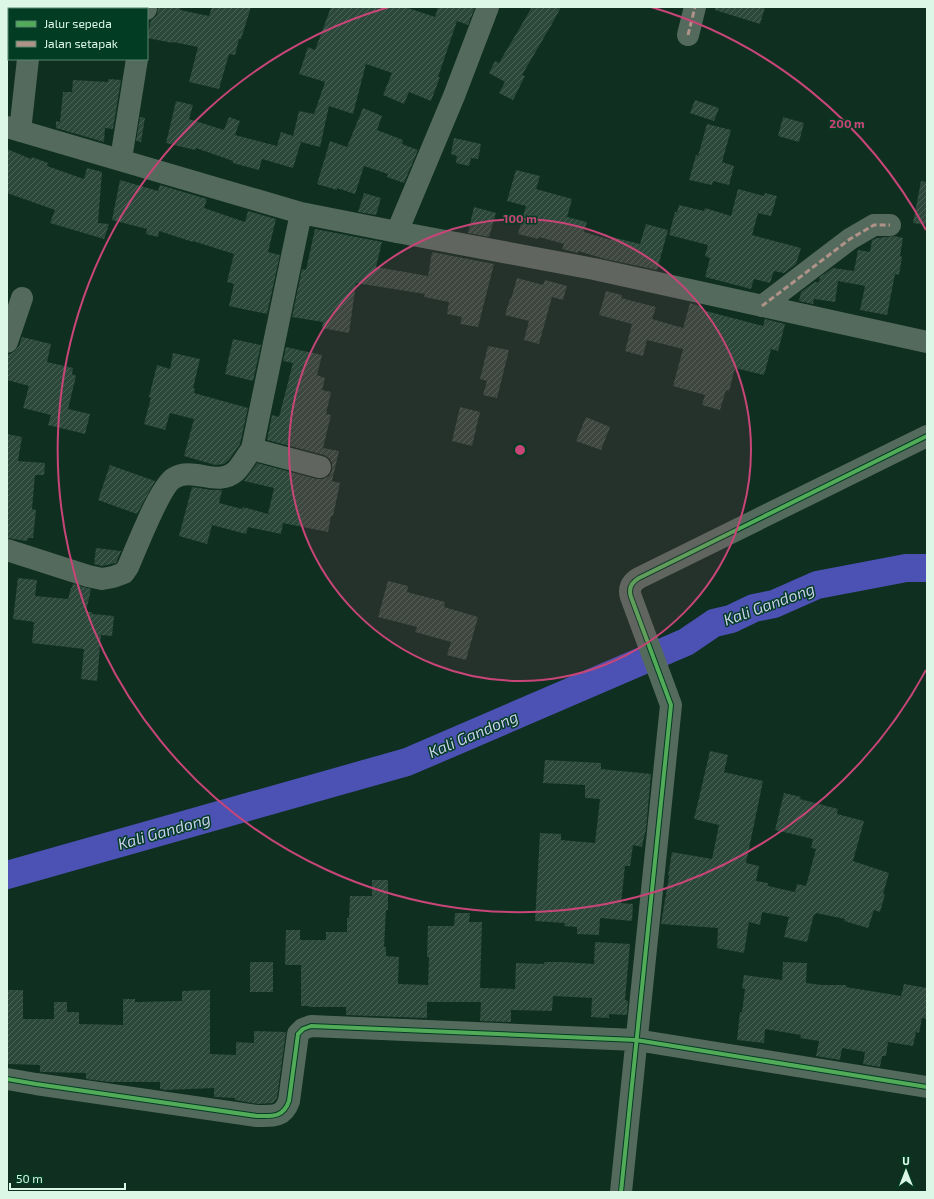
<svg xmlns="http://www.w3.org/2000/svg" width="934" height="1199" font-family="'Exo 2',sans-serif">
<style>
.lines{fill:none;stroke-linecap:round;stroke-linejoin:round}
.river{stroke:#4c52b4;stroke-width:28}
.building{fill:url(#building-hatch)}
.minor{stroke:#546a5d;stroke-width:22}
.quiet{stroke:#af9288;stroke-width:3;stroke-dasharray:6 3;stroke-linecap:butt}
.cycleway-casing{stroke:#023c22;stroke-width:6}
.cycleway{stroke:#51ab58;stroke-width:4}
.ring{fill:none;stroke:#c74577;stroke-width:2}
.labels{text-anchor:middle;stroke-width:3;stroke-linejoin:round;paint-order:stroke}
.water-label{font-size:16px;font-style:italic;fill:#c8cde9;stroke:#023c22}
.centre{fill:#c74577;stroke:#023c22;stroke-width:2}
.ring-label{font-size:12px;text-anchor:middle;font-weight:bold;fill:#c74577;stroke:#023c22;stroke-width:3;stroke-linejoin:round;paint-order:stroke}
</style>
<defs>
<pattern id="building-hatch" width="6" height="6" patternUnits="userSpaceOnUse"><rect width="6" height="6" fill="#2b483a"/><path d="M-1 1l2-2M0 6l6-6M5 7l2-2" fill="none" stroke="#496356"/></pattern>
</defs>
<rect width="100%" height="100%" fill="#0f2f21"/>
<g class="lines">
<path class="river" d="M7,875L407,762L686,642L714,623L731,619L754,608L774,604L817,585L906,568H927"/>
</g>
<path class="building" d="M158,7H181L180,10L209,16L212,7H251L241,39H239L235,55L229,54L219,89L189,82L198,47L173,42V43L147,38L151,20L157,15Z
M331,7H405L435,17L438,7H475L468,25L457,21L438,77H440L431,101L409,92L404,104L383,95L392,73L366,64L353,114L329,106L320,147L301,142L293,168L262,159L259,170L233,163V161L196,148L195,150L166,143L176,101L193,105L189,119L224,130L229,117L240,121L235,135L277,146L281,132L293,136L299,111L314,114L325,82L299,74L308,47L315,50Z
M532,7H561L553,22L522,75L525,76L513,100L499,93L505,82L489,73L495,61L499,63Z
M715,7H765L760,24L715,10Z
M108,79L121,80L113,129L105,128L104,142L56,128V121L60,122L63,92H72L73,80L108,82Z
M695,100L719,108L714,121L690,113Z
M363,108L382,116L377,130L403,140L402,144L418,150L404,183L387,177L388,174L364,166L355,194L337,188V190L317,184L330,141L347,147Z
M140,117L145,118L141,142L136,141Z
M783,117L804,123L799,142L778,136Z
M707,124L731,130L722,162L734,166L729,185L713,181L712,185L689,180L696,155L698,156Z
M454,138L481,144L478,159L471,158L469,166L456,163L457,156L451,154Z
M7,149L31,159L32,157L48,163L47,166L84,179L87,168L102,172L98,223L109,224L104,239L50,223L55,210L7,193Z
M516,170L540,176L536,189L572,199L567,217L587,222L584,232L611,240L612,237L640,244L646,224L668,230L657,270L605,259L578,251V253L562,249L564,244L539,237L538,239L518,234L526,206L507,201Z
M120,180L158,191L160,185L207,199L204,208L245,222L248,211L276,219L268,252L280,255L267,314L229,306L234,284L227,282L234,254L193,241V242L159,231L158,237L146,234L147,229L112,220Z
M921,181L927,182V225L913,223Z
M738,189L764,196L765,193L777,196L771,216L758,213L752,235L801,248L796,264L784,273L774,271L770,283L754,279L751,289L705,277L710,258L705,256L708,245L669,235L675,212H677L679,205L704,211L705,208L731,216Z
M364,193L381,198L376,215L358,212Z
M474,207L496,213L489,237L468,233Z
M315,229L382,242L376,267L428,276L432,252L494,264L478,327L460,324L462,317L447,314L449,302L424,297L425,294L356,283L349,333L322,328L323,322L292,317L302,269L306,270Z
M894,236L903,238L900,256L902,257L899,275L895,274L887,315L860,310L865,286L838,281L835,302L814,299L813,304L799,301L801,292L815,282H819L820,277L833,268L854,271L858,250L870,252L872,240L877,238Z
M517,278L543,285L545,280L567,286L563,300L552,297L539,344L524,340L529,321L505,315L510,299H511Z
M606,291L622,295L621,298L656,307L652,319L683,328L690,303L703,307L702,310L763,326L765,319L785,324L778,351L771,349L764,375L735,368L729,391L726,390L720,410L702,405L705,395L673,386L683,349L647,340L643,356L625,351L632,324L599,315Z
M22,337L51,344L47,362L73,368L72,374L76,376L68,409L90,414L85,434L48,425L51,415L23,408L29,386L7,380V354H10L15,351L19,346Z
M233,339L261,345L253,381L225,374Z
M488,346L509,350L497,398L483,395L487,381L480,379Z
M286,347L322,355L317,375L325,378L322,390L331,392L326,414L331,415L323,448L339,451L332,481L340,483L333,516H331L328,532L283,523L281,534L248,527L246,534L212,525L207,544L179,536L192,487L212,490H222L219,503L242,509L243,507L268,514L274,488L244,481L257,463L317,479H323L329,476L332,471V463L329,458L324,455L267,440L272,415L279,417L293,363L283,361Z
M173,353L200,359L193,388L195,389L194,393L248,408L240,444L229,460L224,464L215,465L184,456L194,419L170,413L165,430L144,424L151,398L149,397L157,365L170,369Z
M460,407L480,412L472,446L452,441Z
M586,417L610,427L601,450L576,441Z
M7,434L22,437L18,461L45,463L44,475H35L32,509L36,510L33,538H28L27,541L7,538Z
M110,465L155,481L137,514L98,500Z
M96,548L121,551L116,563L102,566L94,564Z
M18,578L37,580L35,596L68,599L71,588H72L73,584L91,589L86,612H92V614L114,616L112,636L101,635L97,681L81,679L84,649L32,643L34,622L13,619Z
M388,581L408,586L407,592L445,602L444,607L478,617L466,660L447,655L451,642L415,632L417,627L378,617Z
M710,751L728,755L724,772L763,781L746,863L759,866L756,881L768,883V886L795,892L797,884L806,886L816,849L811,848L813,839L775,830L784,793L801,797L800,799L838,809L837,814L864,821L853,861L889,873L883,894H885L880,912L874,910L868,928L844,921L845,919L816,913L815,915L814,914L807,942L784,937L789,917L762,912L760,925L749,922L744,953L717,948L718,928L661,924L669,876H668L672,852L712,859L719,825L694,819Z
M545,760L601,763V769L651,774L646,829L642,847L633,845L630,866H625L621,903L633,904L632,921L600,918L599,935L577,934V927L564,926L565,923L535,921L540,833L561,834V840L595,843L600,799L585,798V785L543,783Z
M372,880H388V910H386L384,947H386V956L399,957L398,984L428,985L429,957H427L428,926H454L455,913H470L469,922H482L480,988L515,989L516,963L544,964V962H563L594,964L595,942L630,944L625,1000L628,1001L627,1015L609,1014V1018L591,1017L592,998L553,996L552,1011L511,1010V1022L480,1021L481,1002H427V1018L346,1015V1007H309V1006H301V965H285L286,930H300V940H326V932H347V918H349L350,896H372Z
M250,962H273V992H250Z
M783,962L807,963L806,983L821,985H846V987L901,996L904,984L927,988V1019L922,1018L919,1033L916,1032L913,1046L888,1042L886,1056H882L880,1067L863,1064L865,1052L842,1048L840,1060L816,1056L819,1041L800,1038L801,1035L765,1029L764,1043L737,1040L740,1012H742L745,989L742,988L744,975L782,980Z
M7,990H23V1019H54V1002H67V1012H79V1024L123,1025V999H135V1002L182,1001V991L210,990V1054L236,1055V1042L254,1043V1031L286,1032L277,1098L273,1103L258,1104L235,1100V1098L214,1097V1088L165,1090L160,1089V1082H109L86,1079V1073L42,1072H40V1065L7,1064Z"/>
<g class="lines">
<path class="minor" d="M33,9V7
M146,9V7
M688,35L695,7
M7,127L301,213L397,232L594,269L927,342
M20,131L28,59
M121,159L137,59
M397,232L454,96L488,7
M762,306L850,239L874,225H890
M7,342L22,298
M252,449L320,467
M7,550L88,576L102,579L113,577L124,573L128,567C136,549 160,486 174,478C194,466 217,488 236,471C242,465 247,455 252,449L301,213
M7,1079L36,1084L257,1116C272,1116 283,1118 289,1101L298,1034L303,1029L311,1026L636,1040L927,1087
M621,1192L671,705L631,597C628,588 632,582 639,578L927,436"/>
<path class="quiet" d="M688,35L695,7
M762,306L850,239L874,225H890"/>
<defs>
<path id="cycleway" d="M7,1079L36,1084L257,1116C272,1116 283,1118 289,1101L298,1034L303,1029L311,1026L636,1040L927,1087
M621,1192L671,705L631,597C628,588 632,582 639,578L927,436"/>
</defs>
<use href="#cycleway" class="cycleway-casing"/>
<use href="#cycleway" class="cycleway"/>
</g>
<circle cx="520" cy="450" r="231" fill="#c74577" fill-opacity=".12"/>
<g class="ring">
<circle cx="520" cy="450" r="231"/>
<path d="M926 670A462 462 0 1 1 389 7M651 7A462 462 0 0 1 926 230"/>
</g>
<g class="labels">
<g class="water-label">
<text transform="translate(769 604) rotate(-20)" y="6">Kali Gandong</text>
<text transform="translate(473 734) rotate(-23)" y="6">Kali Gandong</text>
<text transform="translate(164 831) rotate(-16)" y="6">Kali Gandong</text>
</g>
</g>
<circle cx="520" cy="450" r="6" class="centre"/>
<g class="ring-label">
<text x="847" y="128">200 m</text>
<text x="520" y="223">100 m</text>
</g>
<rect width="934" height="1199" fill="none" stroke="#dcf7e5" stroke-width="16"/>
<rect x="8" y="8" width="140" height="52" fill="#023c22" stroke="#598770"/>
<rect x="16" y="21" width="20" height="6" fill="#51ab58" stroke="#598770"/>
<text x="44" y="28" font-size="12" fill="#dcf7e5">Jalur sepeda</text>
<rect x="16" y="41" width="20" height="6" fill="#af9288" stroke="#598770"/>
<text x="44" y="48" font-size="12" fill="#dcf7e5">Jalan setapak</text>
<g transform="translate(906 1171)" stroke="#023c22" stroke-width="3" paint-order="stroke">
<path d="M0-3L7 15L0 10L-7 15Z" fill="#dcf7e5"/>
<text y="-6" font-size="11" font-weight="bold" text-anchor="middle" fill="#dcf7e5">U</text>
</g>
<path d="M10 1183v6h115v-6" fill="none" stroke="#dcf7e5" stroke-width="2"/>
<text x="16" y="1183" font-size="12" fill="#dcf7e5" stroke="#023c22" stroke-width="3" paint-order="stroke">50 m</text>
</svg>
